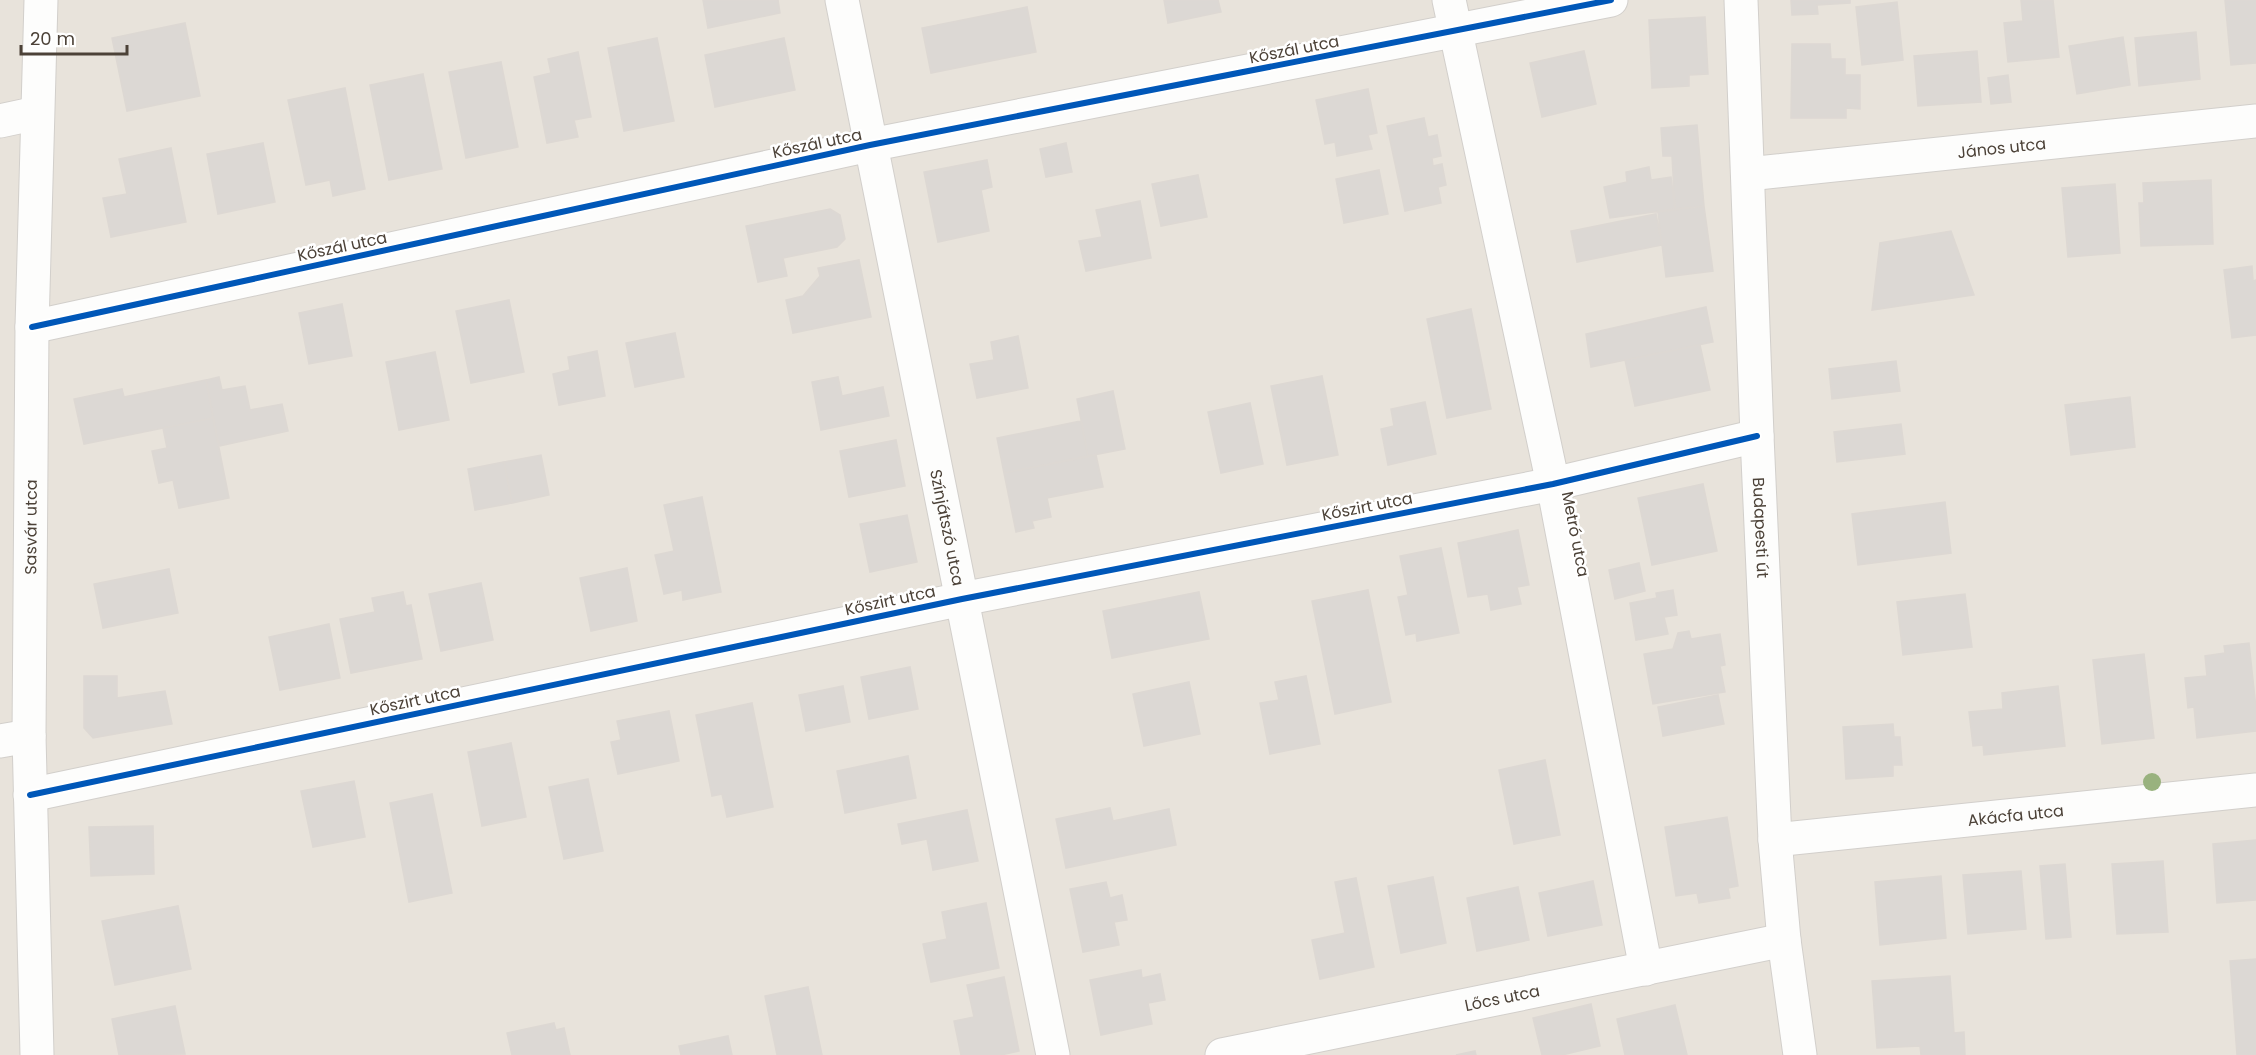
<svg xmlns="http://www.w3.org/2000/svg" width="2256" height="1055" font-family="Poppins,sans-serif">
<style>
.residential{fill:#e8e3db}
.building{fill:#dcd8d4;stroke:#ddd8d3;stroke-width:1.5}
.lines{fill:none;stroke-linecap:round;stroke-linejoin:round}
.street-casing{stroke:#d2cfcb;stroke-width:35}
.street{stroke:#fdfdfc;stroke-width:33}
.cycleway-casing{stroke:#fff;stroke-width:10}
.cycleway{stroke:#0057b8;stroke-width:6}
.tree{fill:#99b27e}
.labels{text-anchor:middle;stroke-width:5;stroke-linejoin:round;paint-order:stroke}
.street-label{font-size:16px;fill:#4c4238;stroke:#fff}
</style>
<rect width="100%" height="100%" fill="#f4f1ee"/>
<path class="residential" d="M0,0H2256V1055H0Z"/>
<path class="building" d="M703,0H778L780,13L708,28Z
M1164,0H1218L1221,12L1168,23Z
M1791,0H1850V3L1817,5L1818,14L1792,15Z
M2021,0H2053L2059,57L2008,62L2004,23L2023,21Z
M2225,0H2256V63L2231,65Z
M1897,2L1903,60L1862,65L1856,7Z
M1027,7L1036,52L931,73L922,28Z
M1705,17L1708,74L1689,75V86L1652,88L1649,20Z
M185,23L200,96L127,111L112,38Z
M2196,32L2200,79L2139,86L2135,38Z
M2123,37L2130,85L2077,94L2069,46Z
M657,38L674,121L624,131L608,48Z
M784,38L795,90L715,107L705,55Z
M1792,44H1830L1831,59H1845V75H1860V109L1846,108V118H1791Z
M1584,51L1596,104L1542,117L1530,63Z
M1977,51L1981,102L1918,106L1914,56Z
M578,52L591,117L574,120L578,137L547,143L534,77L551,73L548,59Z
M501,62L518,147L466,158L449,72Z
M423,74L442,169L389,180L370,85Z
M2008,75L2011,102L1991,104L1988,78Z
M345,88L365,189L333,196L330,180L306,185L288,100Z
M1368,89L1377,133L1368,135L1372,149L1337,156L1335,142L1325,144L1316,100Z
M1424,118L1428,137L1437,135L1441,156L1432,158L1433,166L1442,164L1446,185L1438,187L1441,203L1405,211L1387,126Z
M1697,125L1704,206L1675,209L1672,156H1663L1661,128Z
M263,143L275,202L218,214L207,154Z
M1066,143L1072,172L1046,177L1040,149Z
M171,148L186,222L111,237L103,198L127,194L119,159Z
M987,160L992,187L981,190L989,231L938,242L924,172Z
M1649,167L1651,180L1671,177L1675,209L1610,218L1604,187L1627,182L1626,172Z
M1379,170L1388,214L1344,223L1336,179Z
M1198,175L1207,217L1161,226L1152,184Z
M2211,180L2213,244L2141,246L2139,203H2144L2143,183Z
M2115,184L2120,253L2068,257L2062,188Z
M1140,201L1151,258L1086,271L1079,241L1102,237L1096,210Z
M1704,206L1713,271L1666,277L1658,212Z
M830,209L840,215L845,239L837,247L783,258L787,276L758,282L746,226Z
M1656,214L1662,245L1577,262L1571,231Z
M1951,231L1974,295L1872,310L1880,243Z
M859,260L871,317L793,333L786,300L803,296L820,276L818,268Z
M2252,266L2253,281L2256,280V335L2232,338L2224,270Z
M509,300L524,372L471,383L456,311Z
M342,304L352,356L309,364L299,313Z
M1706,307L1713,342L1591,367L1586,334Z
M1471,309L1491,409L1447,418L1427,319Z
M675,333L684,377L635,387L626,343Z
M1018,336L1028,388L977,398L970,364L994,360L991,342Z
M1700,345L1710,390L1635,406L1625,360Z
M597,351L605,396L559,405L553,374L570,370L568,357Z
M435,352L449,420L399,430L386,362Z
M1896,361L1900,391L1832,399L1829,369Z
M1322,376L1338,455L1287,465L1271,386Z
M219,377L222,390L245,386L250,410L282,404L288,431L219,446L206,380Z
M838,377L842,396L883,387L889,416L821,430L812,382Z
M206,380L213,418L84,444L74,399L122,389L124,397Z
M1113,391L1125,449L1088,456L1077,399Z
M2130,397L2135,447L2071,455L2065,405Z
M1425,402L1436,454L1388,465L1381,429L1394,426L1391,409Z
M1250,403L1263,464L1221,473L1208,412Z
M213,418L229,498L179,508L173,480L159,483L152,451L167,448L163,428Z
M1081,421L1088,456L1004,473L997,438Z
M1901,424L1905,454L1837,462L1834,432Z
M896,440L905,486L849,497L840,451Z
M541,455L549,495L512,503L504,462Z
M1096,455L1103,487L1047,498L1051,517L1032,521L1034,528L1016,532L1004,473Z
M504,462L512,503L475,510L468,469Z
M1703,484L1717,551L1652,565L1638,498Z
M702,497L721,592L683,600L682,590L664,594L655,555L674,551L664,505Z
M1945,502L1951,553L1858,565L1852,514Z
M907,515L917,562L870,572L860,524Z
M1518,530L1529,585L1517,587L1521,604L1491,610L1488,594L1468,597L1458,543Z
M1441,548L1459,633L1417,641L1416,633L1406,635L1398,597L1408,595L1400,556Z
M1639,563L1645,591L1615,599L1609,570Z
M627,568L637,621L591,631L580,578Z
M169,569L178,613L103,628L94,584Z
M481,583L493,640L441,651L429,594Z
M1368,590L1391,702L1335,714L1312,601Z
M1673,590L1677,615L1664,617L1668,634L1636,640L1630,603L1657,598L1656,593Z
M403,592L406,606L411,605L422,659L351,673L340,619L375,612L372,598Z
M1199,592L1209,639L1112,658L1103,611Z
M1965,594L1972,647L1903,655L1897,602Z
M329,624L340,678L280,690L269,637Z
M1689,631L1691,639L1720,634L1725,665L1720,666L1725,692L1653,704L1644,654L1673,649L1678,633Z
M2249,643L2256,708V731L2197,738L2194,707L2188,708L2185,678L2207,676L2205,656L2225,653L2224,646Z
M2144,654L2154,738L2102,744L2093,660Z
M910,667L918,709L869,719L861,677Z
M84,676H117V698L165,691L172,724L93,738L84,728Z
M1306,676L1320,744L1270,754L1260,703L1279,700L1275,682Z
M1189,682L1200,734L1144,746L1133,694Z
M843,686L850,722L806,731L799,695Z
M2058,686L2065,746L1984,755L1983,745L1973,746L1969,712L2003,709L2002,693Z
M1718,695L1724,724L1663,736L1658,707Z
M752,703L773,807L727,817L722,794L712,796L696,715Z
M669,711L679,761L618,774L611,742L621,740L617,721Z
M1893,724L1894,737H1900L1902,765H1893V776L1846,779L1843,727Z
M511,743L526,817L482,826L468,752Z
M908,756L916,798L845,813L837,771Z
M1545,760L1560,835L1514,844L1499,770Z
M588,779L603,851L564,859L549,787Z
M354,781L365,837L313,847L301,791Z
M432,794L452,893L409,902L390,803Z
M1110,808L1113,821L1169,809L1176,845L1066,868L1056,819Z
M967,810L978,861L933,870L927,839L902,844L898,824Z
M1727,817L1738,886L1728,888L1730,898L1699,903L1697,893L1676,896L1665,827Z
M153,826L154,874L91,876L89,827Z
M2256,840V900L2217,903L2213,844Z
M2163,861L2168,932L2117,934L2112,864Z
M2065,864L2071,937L2046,939L2040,866Z
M2021,871L2026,929L1968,934L1963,875Z
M1941,876L1946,938L1880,945L1875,882Z
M1433,877L1446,943L1401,953L1388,886Z
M1356,878L1374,967L1320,979L1312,940L1345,933L1335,882Z
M1593,881L1602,925L1548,936L1539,893Z
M1106,882L1110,898L1122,895L1127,920L1114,922L1119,945L1083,952L1070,889Z
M1518,887L1529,940L1477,951L1467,898Z
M986,903L999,968L931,982L923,944L947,939L942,912Z
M178,906L191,969L115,985L102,921Z
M2256,959V1055H2237L2230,961Z
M1141,970L1142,978L1160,974L1165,1000L1148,1003L1152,1024L1101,1035L1090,980Z
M1950,976L1954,1033L1964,1032L1965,1055H1921L1920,1046L1877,1048L1872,981Z
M1004,977L1019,1051L1001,1055H961L954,1021L974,1017L967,985Z
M808,987L822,1055H777L765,996Z
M1591,1004L1600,1046L1562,1055H1542L1533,1018Z
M1675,1005L1687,1055H1625L1617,1019Z
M175,1006L185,1054L119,1055L112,1019Z
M554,1023L556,1030L564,1028L570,1055H512L507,1033Z
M728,1036L732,1055H681L679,1046Z
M1475,1051L1476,1055H1456Z"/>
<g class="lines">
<defs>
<g id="street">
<path id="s1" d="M842,0L1053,1055"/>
<path d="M1449,0L1553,484L1646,969"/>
<path id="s2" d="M1741,0L1757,436L1775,840L1784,940L1800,1055"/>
<path d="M0,121L37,113"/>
<path id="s3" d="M1748,174L2256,121"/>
<path d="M32,327L870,145L1611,0"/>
<path d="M0,741L29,736"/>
<path d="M30,795L962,599L1553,484L1757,436"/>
<path id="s4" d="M1775,840L2256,790"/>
<path id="s5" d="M37,1055L29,736L32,327L41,0"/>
<path id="s6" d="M1222,1055L1784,940"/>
</g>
</defs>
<use href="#street" class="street-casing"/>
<use href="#street" class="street"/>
<defs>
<path id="cycleway" d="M32,327L870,145L1611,0
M30,795L962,599L1553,484L1757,436"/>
</defs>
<use href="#cycleway" class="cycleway-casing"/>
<use href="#cycleway" class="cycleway"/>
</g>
<circle class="tree" cx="2152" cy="782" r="9"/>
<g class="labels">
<g class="street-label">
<text transform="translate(1294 49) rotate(-11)" y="6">Kőszál utca</text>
<text transform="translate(817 143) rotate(-12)" y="6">Kőszál utca</text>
<text dy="6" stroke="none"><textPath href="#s3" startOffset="255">János utca</textPath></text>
<text transform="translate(342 246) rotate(-12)" y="6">Kőszál utca</text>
<text transform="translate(1367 506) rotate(-11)" y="6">Kőszirt utca</text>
<text dy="6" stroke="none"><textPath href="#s5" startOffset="528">Sasvár utca</textPath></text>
<text dy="6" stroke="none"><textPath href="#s1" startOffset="538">Színjátszó utca</textPath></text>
<text dy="6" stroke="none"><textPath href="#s2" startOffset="528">Budapesti út</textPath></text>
<text transform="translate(1576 534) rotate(79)" y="6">Metró utca</text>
<text transform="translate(890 600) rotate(-12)" y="6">Kőszirt utca</text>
<text transform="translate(415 700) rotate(-12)" y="6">Kőszirt utca</text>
<text dy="6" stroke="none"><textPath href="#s4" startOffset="242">Akácfa utca</textPath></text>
<text dy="6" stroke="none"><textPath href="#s6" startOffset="286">Lőcs utca</textPath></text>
</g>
</g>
<path d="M21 45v9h106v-9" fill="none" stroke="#4c4238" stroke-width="3"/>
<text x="30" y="45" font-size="18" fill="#4c4238" stroke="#ffffff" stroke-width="4.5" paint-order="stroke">20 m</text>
</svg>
